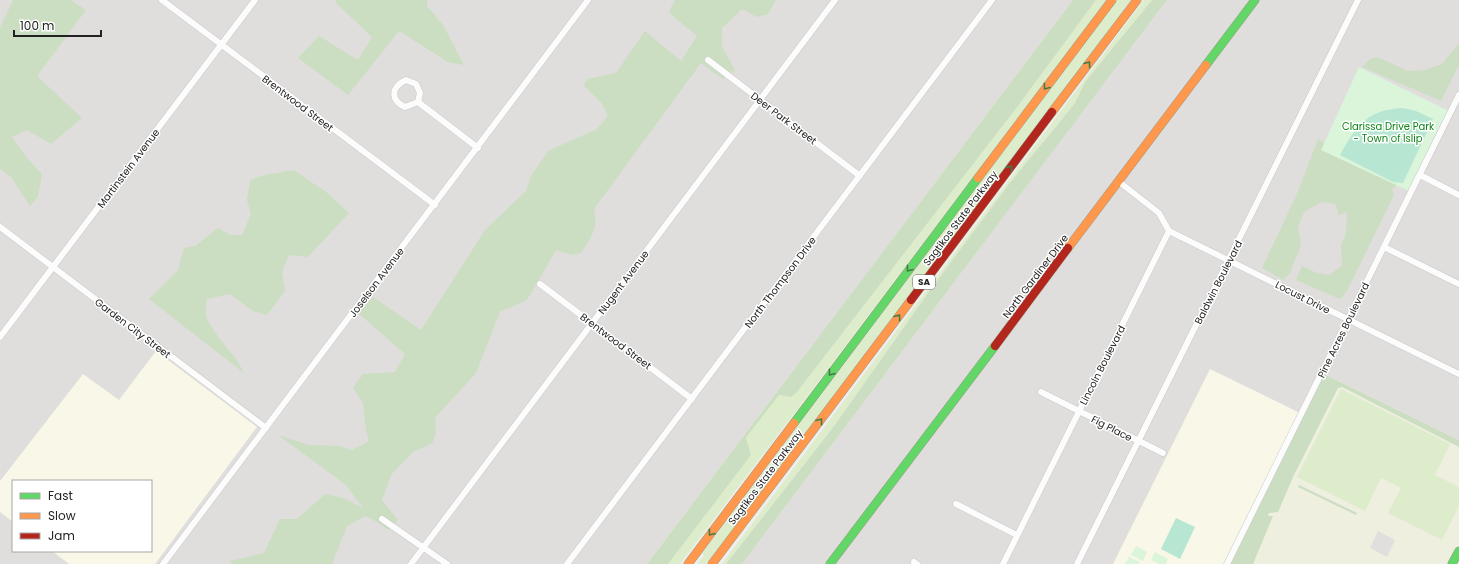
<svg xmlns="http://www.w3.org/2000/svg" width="1459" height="564" font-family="Poppins,sans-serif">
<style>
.residential{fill:#dfdedc;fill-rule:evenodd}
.education{fill:#f8f7e8}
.farmland{fill:#efefdf}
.grass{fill:#ddeccb}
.forest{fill:#cbdec1}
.park{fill:#daf5da}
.pitch{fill:#b7e6d2}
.parking{fill:#e0dfde}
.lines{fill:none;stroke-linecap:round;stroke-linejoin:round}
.street-casing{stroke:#c9c8c7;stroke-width:7}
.fast-casing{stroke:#999a82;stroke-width:9}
.slow-casing{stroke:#999a82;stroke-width:9}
.jam-casing{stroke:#999a82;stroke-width:9}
.street{stroke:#fdfcfc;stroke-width:6}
.fast{stroke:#63d668;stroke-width:8}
.slow{stroke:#ff974d;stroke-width:8}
.jam{stroke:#b3261e;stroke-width:8}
.oneway{stroke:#427c45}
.labels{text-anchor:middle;stroke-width:3;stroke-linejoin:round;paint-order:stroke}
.shield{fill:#fff;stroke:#646464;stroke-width:1}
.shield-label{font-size:9px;font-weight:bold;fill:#222}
.street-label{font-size:10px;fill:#222;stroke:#fff}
.park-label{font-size:10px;fill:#0c8416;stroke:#fff}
</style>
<rect width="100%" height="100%" fill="#f0eeeb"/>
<path class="residential" d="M0,0H1073L647,564H0ZM13,481H151V551H13Z
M1167,0H1459V440L1322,373L1227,564H742Z"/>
<path class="education" d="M156,351L257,427L155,564H69L52,551H151V481H13V522L0,512V481L83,374L119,400Z
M1210,369L1302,414L1227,564H1113Z"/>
<path class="farmland" d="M1322,373L1459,440V551L1452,564H1227Z"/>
<path class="grass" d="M1096,0H1107L680,564H668L701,519L744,436L776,393L797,392L1018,106Z
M1117,0H1131L718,551L706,564H697L704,556L702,554Z
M1144,0H1152L1085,82L1075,103L1054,128L928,293L832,429L726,564H722Z
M1341,389L1450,444L1435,475L1459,487V506L1442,540L1388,513L1401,488L1381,478L1365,511L1297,477Z"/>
<path class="forest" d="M13,0H71L86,10L37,76L82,118L51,144L27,130L12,137L27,158L42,174L38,197L30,206L11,177L0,169V28Z
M336,0H427V6L443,25L464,65L448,62L399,31L348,95L298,58L319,36L358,60L372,37L336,3Z
M675,0H776L768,14L757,17L742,9L722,28V47L735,70L723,79L701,63L594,209C598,229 592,236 581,253L572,255L556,250L527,300L500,312L476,373L435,418L436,431L433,443L413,452L391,475L382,500L398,520L388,530L377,522L365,516L347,526L332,564H232L230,561L264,553L280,519H297L325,494L343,498L363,508L346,485L278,435L309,445L340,446L352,450L369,441L366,431L363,403L353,388L363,374L395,372L405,354L358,313L373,297L421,330L485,230L526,191L531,176L548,151L597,129L608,116L602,104L584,86L587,79L616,73L645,31L681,61L697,36L674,17L669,11Z
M1073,0H1096L1018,106L797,392L791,397L779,395L747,436L746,438L751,455L668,564H647Z
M1152,0H1167L742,564H726L832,429L928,293L1010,183L1075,103L1085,82Z
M1459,43V65L1441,101L1362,67L1370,59L1377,57L1408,71L1425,70L1442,64Z
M1318,139L1327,145L1332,153L1397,185L1392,189L1394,195L1347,291L1340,299L1296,280L1302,266L1317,273L1329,275L1342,266L1341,245L1346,233L1347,212L1339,215L1335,204L1321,202L1304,212L1298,227L1301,245L1290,273L1283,280L1262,268L1297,194Z
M294,170L326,192L349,213L308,257L289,255L282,272L285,291L267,315L253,311L230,294L207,299C207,303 205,310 206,315C212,335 235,353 244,373L149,299L178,270L184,248L195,246L218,228L230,235H242L251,214L247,200L250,180L264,175Z
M1322,373L1459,440V447L1342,387L1338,388L1294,475L1278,512L1269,513L1268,516H1273L1253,564H1227Z
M1299,485L1357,513L1356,515L1298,487Z"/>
<path class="park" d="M1359,67L1451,112L1411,192L1321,150Z
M1136,546L1147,552L1143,561L1131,555Z
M1155,552L1168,559L1166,564H1159L1151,560Z
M1129,557L1140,562L1139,564H1125Z"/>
<path class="pitch" d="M1402,108L1416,111L1433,119L1403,183L1393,182L1340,155C1356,126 1367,110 1402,108Z
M1176,518L1195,527L1180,559L1161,549Z"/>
<path class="parking" d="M1378,531L1395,540L1387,557L1370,548Z"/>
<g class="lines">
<defs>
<path id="street" d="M162,0L435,205
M708,60L860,176
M418,102L405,107C390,100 391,87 406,80L416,84L420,93L418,102L478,148
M1420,175L1459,195
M0,227L266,428
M1169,231L1459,374
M1384,247L1459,284
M540,284L692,399
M0,337L255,0
M1041,392L1163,453
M956,504L1017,535
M382,519L447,564
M914,562L917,564
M163,564L588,0
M411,564L835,0
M567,564L992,0
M1003,564L1169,231L1159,213L1118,181
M1077,564L1358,0
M1227,564L1459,95"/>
<path id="fast" d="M1206,65L1255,0
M794,423L978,178
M830,564L995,346
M1452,564L1459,551"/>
<path id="slow" d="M1052,112L1137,0
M978,178L1112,0
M1068,248L1206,65
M688,564L794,423
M712,564L911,300"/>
<path id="jam" d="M911,300L1052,112
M995,346L1068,248"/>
</defs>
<use href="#street" class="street-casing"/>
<use href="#fast" class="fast-casing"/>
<use href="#slow" class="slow-casing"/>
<use href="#jam" class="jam-casing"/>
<use href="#street" class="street"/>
<use href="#fast" class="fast"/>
<use href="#slow" class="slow"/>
<use href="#jam" class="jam"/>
</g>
<defs><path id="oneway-chevron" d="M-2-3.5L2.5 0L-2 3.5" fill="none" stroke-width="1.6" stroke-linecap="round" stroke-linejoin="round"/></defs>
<g class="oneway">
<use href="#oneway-chevron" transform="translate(1088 64) rotate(-53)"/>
<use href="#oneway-chevron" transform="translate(1046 87) rotate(127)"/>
<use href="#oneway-chevron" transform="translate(1010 168) rotate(-53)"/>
<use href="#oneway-chevron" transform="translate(909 269) rotate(127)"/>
<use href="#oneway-chevron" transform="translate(898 317) rotate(-53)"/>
<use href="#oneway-chevron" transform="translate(831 373) rotate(127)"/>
<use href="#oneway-chevron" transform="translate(820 421) rotate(-53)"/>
<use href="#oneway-chevron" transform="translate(711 533) rotate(127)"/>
</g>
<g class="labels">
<rect class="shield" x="913" y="275" width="22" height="14" rx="3"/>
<g class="shield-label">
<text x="924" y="285">SA</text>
</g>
<g class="street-label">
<text transform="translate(298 103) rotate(37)" y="4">Brentwood Street</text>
<text transform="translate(784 118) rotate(37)" y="4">Deer Park Street</text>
<text transform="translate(128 168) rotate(-53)" y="4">Martinstein Avenue</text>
<text transform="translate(960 218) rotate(-53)" y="4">Sagtikos State Parkway</text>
<text transform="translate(1035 276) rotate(-53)" y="4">North Gardiner Drive</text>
<text transform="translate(376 282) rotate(-53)" y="4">Joselson Avenue</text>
<text transform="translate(623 282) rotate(-53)" y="4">Nugent Avenue</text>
<text transform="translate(780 282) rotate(-53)" y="4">North Thompson Drive</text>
<text transform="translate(1218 282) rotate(-63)" y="4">Baldwin Boulevard</text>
<text transform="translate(1303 297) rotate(27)" y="4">Locust Drive</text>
<text transform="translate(133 328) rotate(37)" y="4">Garden City Street</text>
<text transform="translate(1343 330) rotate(-64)" y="4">Pine Acres Boulevard</text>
<text transform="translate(616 341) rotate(37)" y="4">Brentwood Street</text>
<text transform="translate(1102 365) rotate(-63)" y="4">Lincoln Boulevard</text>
<text transform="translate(1112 428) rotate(27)" y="4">Fig Place</text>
<text transform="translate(765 477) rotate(-53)" y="4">Sagtikos State Parkway</text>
</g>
<g class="park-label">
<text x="1388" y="130">Clarissa Drive Park<tspan x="1388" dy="12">- Town of Islip</tspan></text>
</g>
</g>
<rect x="12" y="480" width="140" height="72" fill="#ffffff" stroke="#a7a7a7"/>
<rect x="20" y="493" width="20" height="6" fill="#63d668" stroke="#a7a7a7"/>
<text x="48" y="500" font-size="12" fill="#222222">Fast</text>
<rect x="20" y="513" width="20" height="6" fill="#ff974d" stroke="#a7a7a7"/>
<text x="48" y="520" font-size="12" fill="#222222">Slow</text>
<rect x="20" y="533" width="20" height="6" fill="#b3261e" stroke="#a7a7a7"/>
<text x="48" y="540" font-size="12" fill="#222222">Jam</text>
<path d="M14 30v6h87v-6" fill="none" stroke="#222222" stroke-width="2"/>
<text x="20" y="30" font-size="12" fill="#222222" stroke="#ffffff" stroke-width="3" paint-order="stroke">100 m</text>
</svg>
